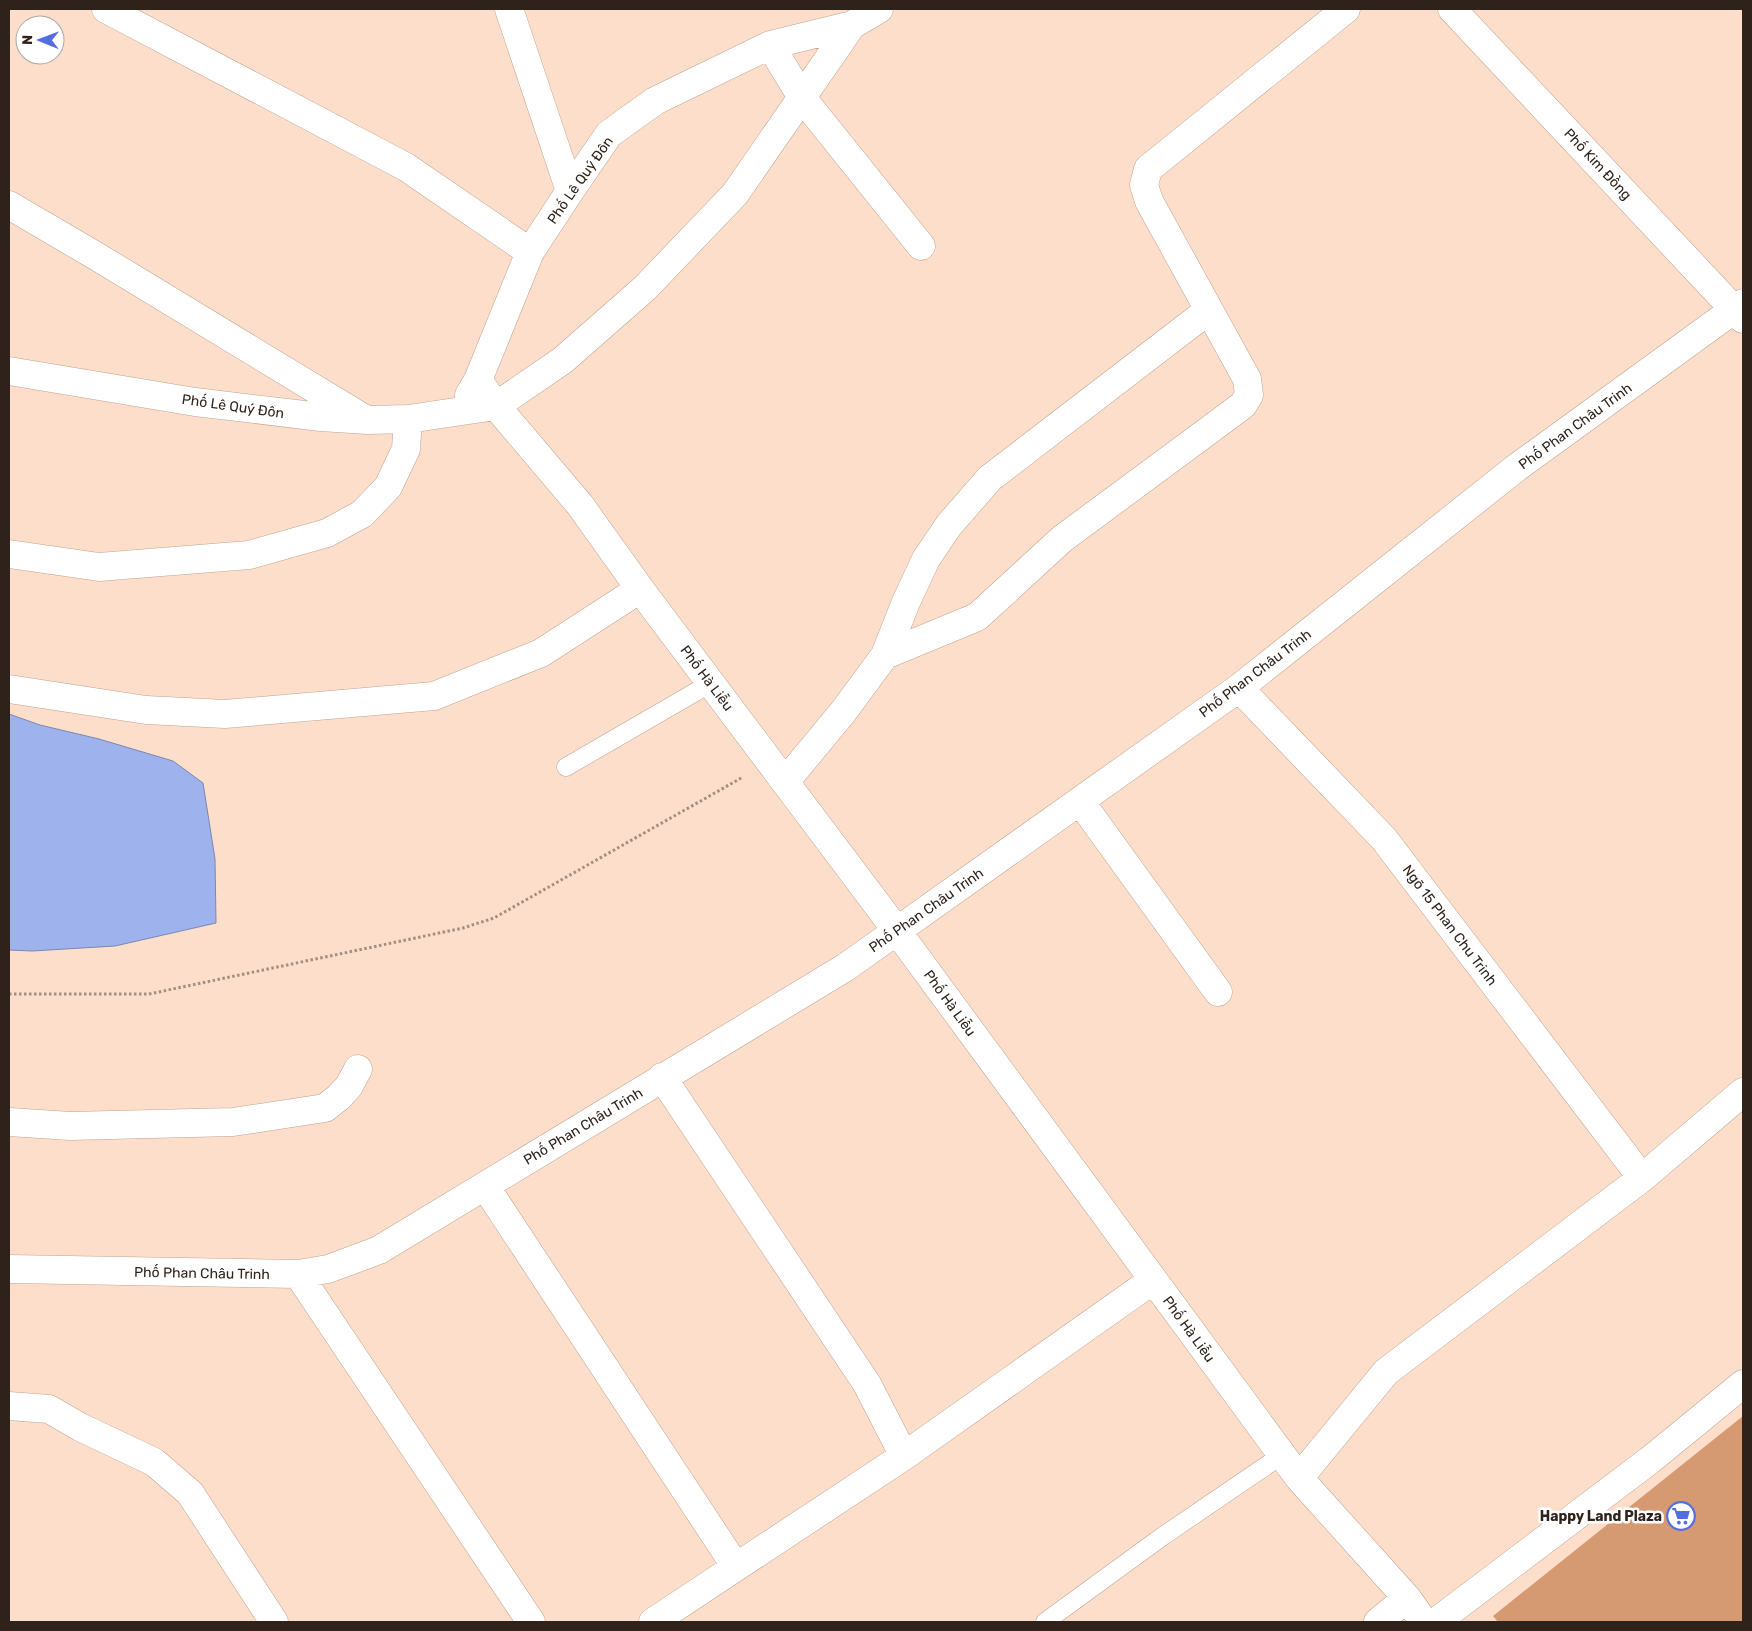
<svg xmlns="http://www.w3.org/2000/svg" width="1752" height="1631" font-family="Rubik,sans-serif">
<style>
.water{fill:#9eb2ee;stroke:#7c87af}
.building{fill:#d59a72}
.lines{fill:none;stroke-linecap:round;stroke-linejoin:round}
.service-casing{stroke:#bfa290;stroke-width:19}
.minor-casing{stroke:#bfa290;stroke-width:29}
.path{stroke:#a58e80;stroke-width:3;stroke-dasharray:2.5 2.5;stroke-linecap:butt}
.service{stroke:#fff;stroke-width:18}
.minor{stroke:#fff;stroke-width:28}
.labels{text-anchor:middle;stroke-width:5;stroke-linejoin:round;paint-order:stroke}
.street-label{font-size:14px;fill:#2e221b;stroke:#fff}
.poi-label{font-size:14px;font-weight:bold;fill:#2e221b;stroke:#fff;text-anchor:end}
</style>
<rect width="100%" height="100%" fill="#fddeca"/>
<path class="water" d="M9,714L40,725L99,739L173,761L203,783L215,859L216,923L115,946L32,951L9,950Z"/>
<path class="building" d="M1743,1416V1622H1498L1493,1616Z"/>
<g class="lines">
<defs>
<path id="service" d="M566,767L711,683
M1045,1622L1163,1536L1282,1455"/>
<path id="minor" d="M106,9L406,167L530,252
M509,9L570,191
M1452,9L1743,319
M770,45L803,99L921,246
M9,205L96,256L363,418
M9,371L195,402L321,417L367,420L408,419L496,406L563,360L645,288L735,194L852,25
M478,380L496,406L580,505L640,589L897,931L1299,1478L1407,1598L1424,1622
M469,395L478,380L530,252L570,191L609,134L655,101L770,45L852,25L879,9
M9,554L99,567L249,555L327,533L362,514L388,487L406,449L408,419
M885,655L977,617L1062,539L1243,405L1249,395L1247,379L1149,201L1144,185L1148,169L1346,9
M1239,688L1384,839L1642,1178
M9,689L146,710L225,714L434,696L541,653L640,589
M785,782L843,712L885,655L906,602L926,559L949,525L990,478L1209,310
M1080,801L1218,992
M9,1122L70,1126L233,1122L325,1108L339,1097L349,1086L358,1069
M485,1186L736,1567
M9,1269L298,1274L328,1269L379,1250L846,967L1239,688L1516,468L1743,303
M298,1274L531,1622
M9,1406L49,1409L80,1427L154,1462L190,1493L274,1622
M904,1456L1153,1280
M1299,1478L1386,1372L1642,1178L1743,1092
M653,1622L904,1456L867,1384L662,1077
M1378,1622L1407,1598
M1436,1622L1650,1460L1743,1384"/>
</defs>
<use href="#service" class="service-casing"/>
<use href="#minor" class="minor-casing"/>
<path class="path" d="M9,994H149L463,928L494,918L743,777"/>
<use href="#service" class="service"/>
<use href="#minor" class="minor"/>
</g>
<defs>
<symbol id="supermarket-ring" viewBox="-11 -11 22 22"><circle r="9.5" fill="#fff" stroke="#536de2" stroke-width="1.5"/><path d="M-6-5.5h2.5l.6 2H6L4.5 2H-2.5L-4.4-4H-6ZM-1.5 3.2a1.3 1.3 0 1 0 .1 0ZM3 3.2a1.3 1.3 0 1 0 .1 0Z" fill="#536de2"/></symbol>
</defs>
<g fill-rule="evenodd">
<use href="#supermarket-ring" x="1665" y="1500" width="32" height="32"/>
</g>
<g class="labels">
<g class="street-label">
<text transform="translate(1598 164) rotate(47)" y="5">Phố Kim Đồng</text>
<text transform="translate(580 180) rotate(-55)" y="5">Phố Lê Quý Đôn</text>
<text transform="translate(233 406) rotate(8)" y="5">Phố Lê Quý Đôn</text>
<text transform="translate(1575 426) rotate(-36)" y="5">Phố Phan Châu Trinh</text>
<text transform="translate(1255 673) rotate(-37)" y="5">Phố Phan Châu Trinh</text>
<text transform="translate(707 678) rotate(53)" y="5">Phố Hà Liễu</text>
<text transform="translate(926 910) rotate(-35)" y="5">Phố Phan Châu Trinh</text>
<text transform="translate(1450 925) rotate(53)" y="5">Ngõ 15 Phan Chu Trinh</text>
<text transform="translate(950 1003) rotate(54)" y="5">Phố Hà Liễu</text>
<text transform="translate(583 1126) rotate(-31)" y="5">Phố Phan Châu Trinh</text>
<text transform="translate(202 1273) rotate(1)" y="5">Phố Phan Châu Trinh</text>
<text transform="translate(1189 1329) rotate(54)" y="5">Phố Hà Liễu</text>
</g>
<g class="poi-label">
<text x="1662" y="1521">Happy Land Plaza</text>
</g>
</g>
<rect width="1752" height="1631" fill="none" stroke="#2e221b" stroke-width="20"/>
<g transform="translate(40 40) rotate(271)"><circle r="24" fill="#ffffff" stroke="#aba7a4"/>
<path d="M0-4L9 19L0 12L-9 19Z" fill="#536de2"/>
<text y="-8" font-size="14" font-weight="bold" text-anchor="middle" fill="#2e221b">N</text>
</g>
</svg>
